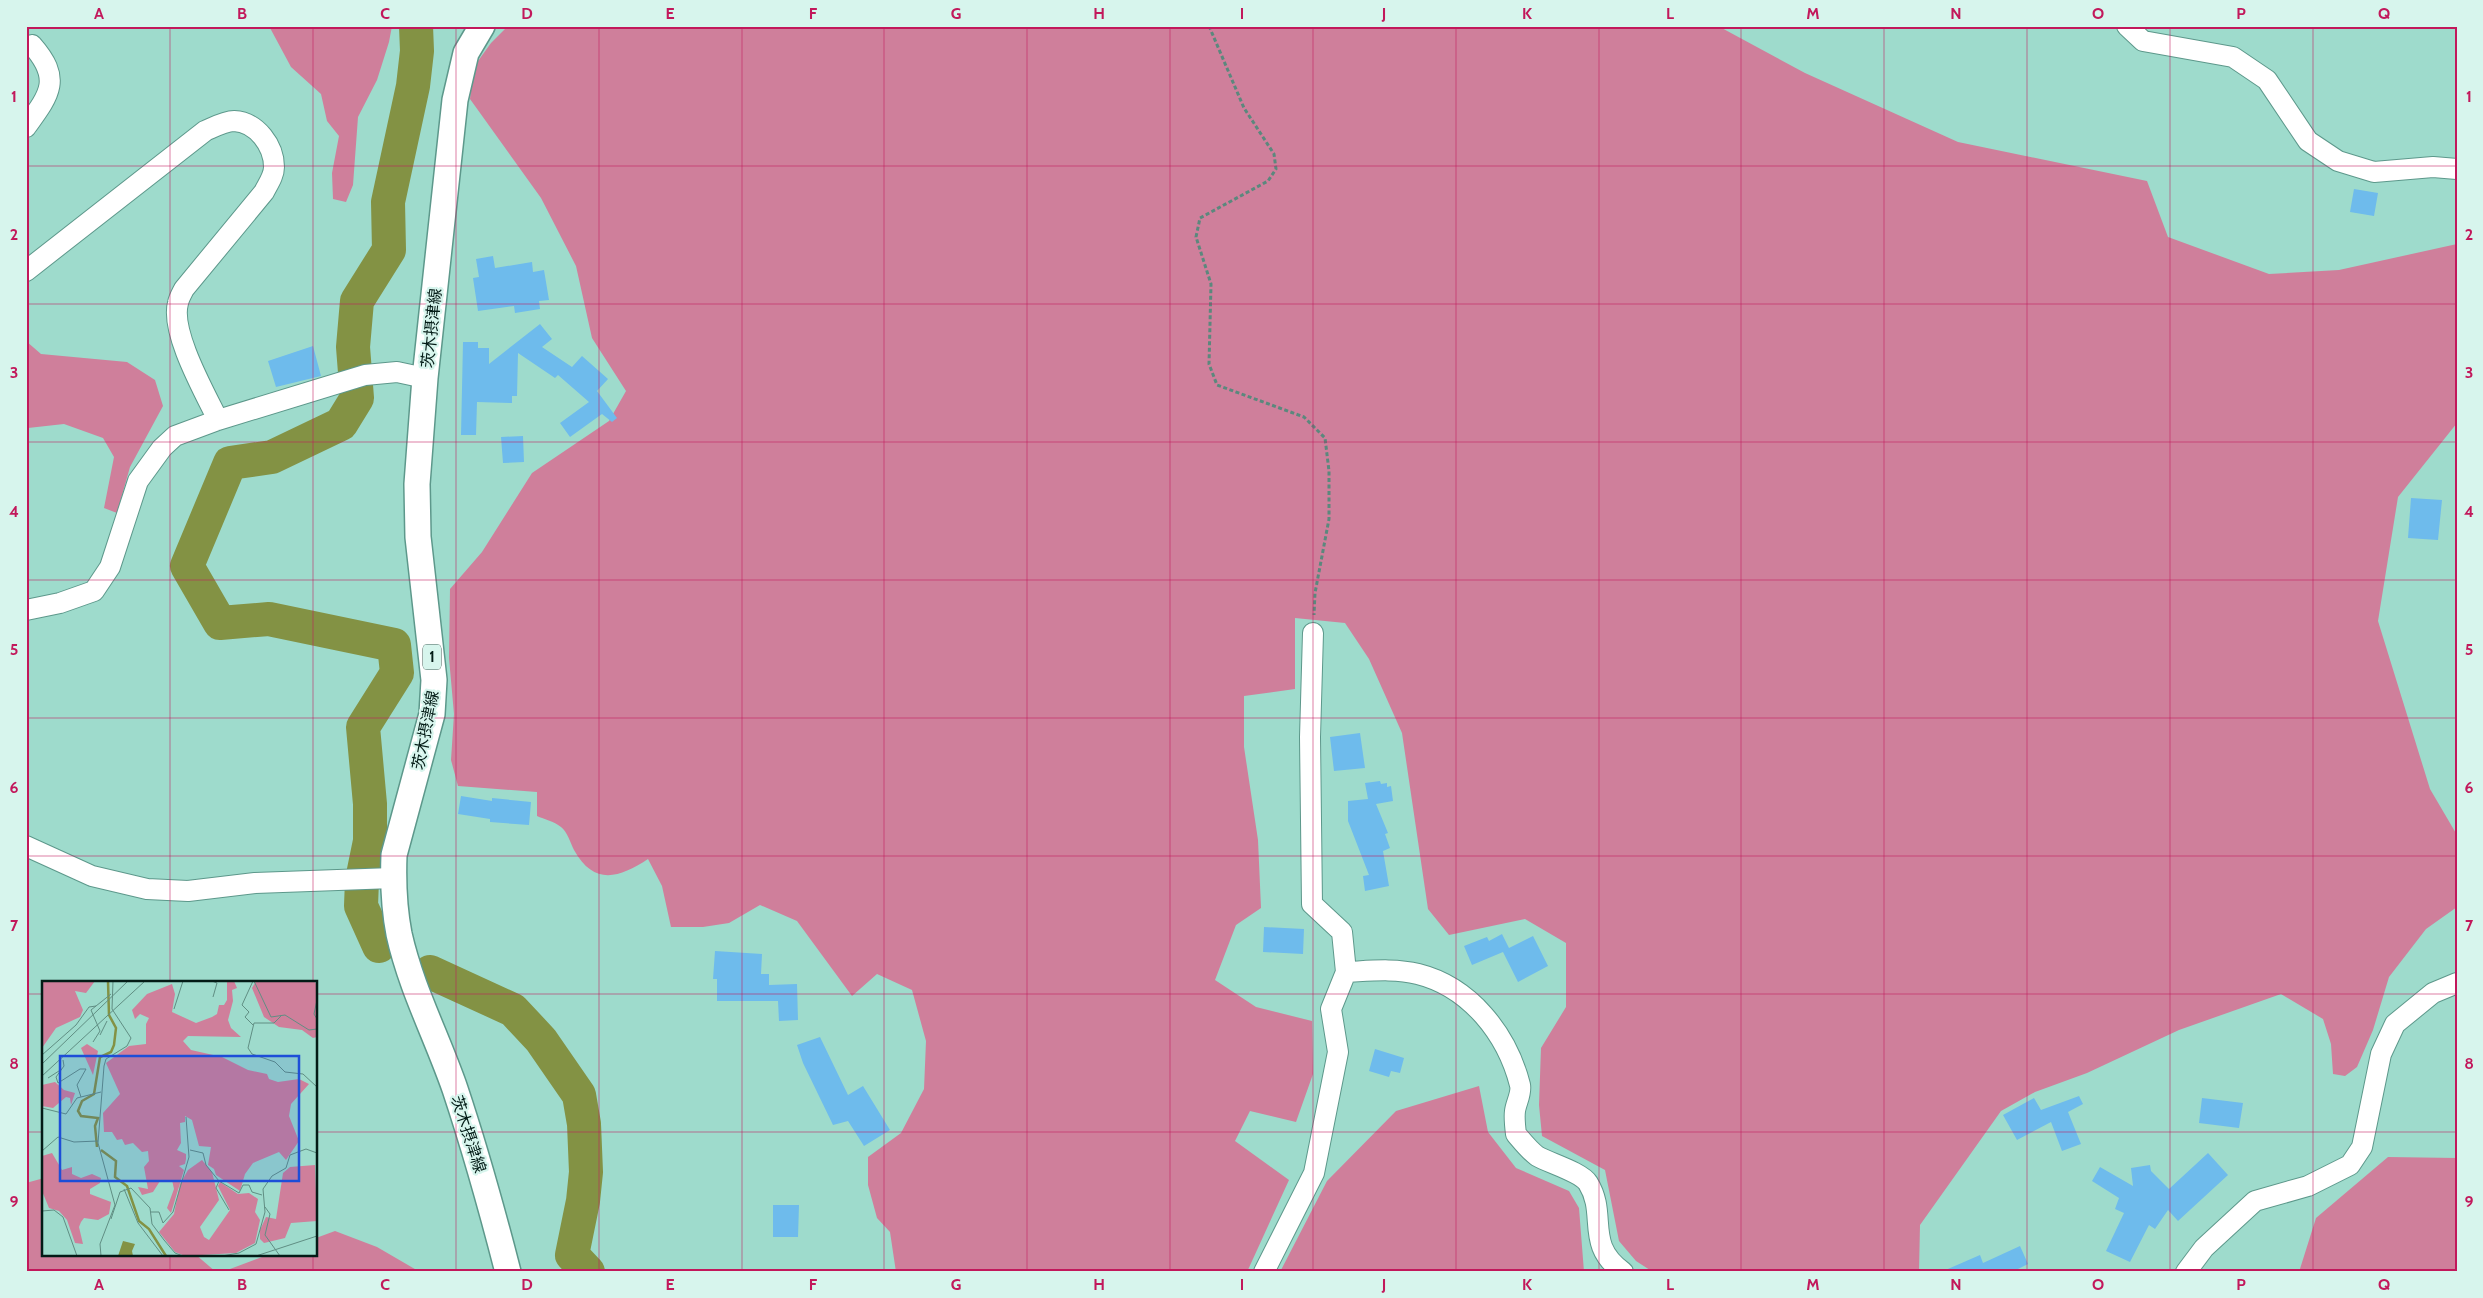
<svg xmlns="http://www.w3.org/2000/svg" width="2483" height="1298" font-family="Cabin,'Noto Sans JP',sans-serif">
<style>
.forest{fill:#cf7f9b}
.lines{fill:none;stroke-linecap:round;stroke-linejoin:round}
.river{stroke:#839244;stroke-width:34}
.building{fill:#6ebbec}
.minor-casing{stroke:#5d988b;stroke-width:22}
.major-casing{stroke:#5d988b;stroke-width:28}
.path{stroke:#5b887d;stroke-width:3;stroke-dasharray:4 2.5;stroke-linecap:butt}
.minor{stroke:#fff;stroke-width:20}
.major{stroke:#fff;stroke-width:25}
.grid{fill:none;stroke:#c2185b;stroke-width:1;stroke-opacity:0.55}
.labels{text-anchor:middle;stroke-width:4.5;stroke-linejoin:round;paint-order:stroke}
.shield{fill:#d7f5ed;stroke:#435c56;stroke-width:1}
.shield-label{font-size:15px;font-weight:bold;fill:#031b16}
.street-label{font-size:16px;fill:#031b16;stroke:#d7f5ed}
.inset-river{fill:none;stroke:#839244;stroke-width:2.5}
.inset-road{fill:none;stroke:#608e83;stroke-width:1}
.view{fill:#1d4ed8;fill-opacity:0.15;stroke:#1d4ed8;stroke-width:2.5}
.inset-edge{fill:none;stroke:#031b16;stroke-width:2.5}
.neatline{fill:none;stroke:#c2185b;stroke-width:2}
.grid-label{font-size:16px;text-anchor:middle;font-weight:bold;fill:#c2185b}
</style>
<rect width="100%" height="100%" fill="#9edbcc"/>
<path class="forest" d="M269,26H392L389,42L377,80L358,117L353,185L346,202L333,199L332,173L339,136L327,121L321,94L291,67Z
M508,26H1718L1805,73L1958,142L2147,181L2168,237L2269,274L2339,270L2457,244V423L2398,497L2378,621L2430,789L2457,835V907L2426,929L2389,977L2373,1030L2357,1067L2345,1076L2333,1074L2331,1044L2323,1019L2281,994L2179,1030L2087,1073L2035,1092L2001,1111L1920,1225L1919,1272H1653L1636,1261L1619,1241L1605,1170L1542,1136L1539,1105L1541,1048L1566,1007V943L1525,919L1449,935L1428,909L1402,733L1369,659L1345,623L1295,618V689L1244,696V747L1258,840L1261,908L1236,925L1215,980L1256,1007L1312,1021L1313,1074L1296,1122L1250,1111L1235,1141L1289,1180L1247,1272H896L890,1232L877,1218L868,1185V1157L901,1133L924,1089L926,1041L912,990L877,974L852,996L797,921L760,905L729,923L703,927H671L662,886L648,859C619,878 594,886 574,850C571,844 567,831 561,827C555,822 544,819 537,816V792L458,786L451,760L454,714L449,658L450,589L482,552L532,473L609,421L626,391L592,338L576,266L541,198L470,99L473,68L491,43Z
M26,341L41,354L127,362L155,380L163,406L130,467L117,513L104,508L114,457L103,438L64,424L28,428L26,432Z
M1479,1086L1488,1132L1516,1168L1569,1191L1579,1208L1584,1272H1280L1327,1181L1396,1111Z
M2388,1157L2457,1158V1272H2299L2316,1218Z
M44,1178V1254H195L216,1272H26V1183Z
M335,1231L377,1247L420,1272H222L270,1254H316V1238Z"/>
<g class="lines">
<path class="river" d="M379,946L361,906L362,880L370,841V804L363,727L397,673L394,645L269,619L220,623L187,566L230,463L272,457L341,424L357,398L353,347L357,301L389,250L388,202L413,86L417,51L416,26
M430,972L513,1010L541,1040L579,1095L584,1124L586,1172L583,1201L572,1255L588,1272"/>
</g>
<path class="building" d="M2354,189L2378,193L2374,216L2350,212Z
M493,256L495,268L532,262L533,272L544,270L549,300L539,301L540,309L515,313L514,306L478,311L473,278L479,277L476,259Z
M540,324L552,339L542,347L572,367L582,356L608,379L597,391L617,418L612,422L602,414L570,437L560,423L589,402L558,375L555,378L518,353L517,396H512V403L477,402L476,435H461L463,342H478V348H489V364Z
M313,346L321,376L276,387L268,361Z
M523,436L524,462L503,463L501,437Z
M2411,498L2442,500L2438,540L2408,538Z
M1360,733L1365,768L1334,771L1330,737Z
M1380,781L1381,784L1387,783V787L1391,786L1393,801L1376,804L1388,833L1385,834L1390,848L1383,851L1389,886L1365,891L1363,876L1369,875L1348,821V801L1368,799L1365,783Z
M461,796L492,801V798L531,802L529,825L490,822V819L458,814Z
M1264,927L1304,929L1303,954L1263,952Z
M1502,934L1509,948L1533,936L1548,966L1518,982L1503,952L1472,965L1464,946L1487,937L1489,941Z
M715,951L762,954L761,974H769V985L797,984L798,1020L779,1021L778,1001H717V979H713Z
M820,1037L848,1095L863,1086L890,1130L864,1146L848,1121L833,1125L803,1063L797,1045Z
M1375,1049L1404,1058L1400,1073L1391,1071L1389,1077L1369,1071Z
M2079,1096L2083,1104L2068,1112L2081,1144L2062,1151L2051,1122L2017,1140L2003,1115L2034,1098L2041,1110Z
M2202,1098L2243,1103L2239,1128L2199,1123Z
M2208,1153L2228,1175L2178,1221L2168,1210L2155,1229L2149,1225L2130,1262L2106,1251L2124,1213L2115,1209L2119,1198L2092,1181L2100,1167L2133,1186L2131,1168L2150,1165L2151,1171L2169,1189Z
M773,1205H799L798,1237H773Z
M2020,1246L2028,1264L2012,1272H1941L1980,1255L1983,1263Z"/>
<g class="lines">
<defs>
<path id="minor" d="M2127,26L2143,41L2233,57L2267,80L2308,141L2338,161L2374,172L2433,167L2457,169
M26,127C50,94 62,79 32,45
M26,271L205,131C214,127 225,121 234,121C257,122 274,146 274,167C274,176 268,184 264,192L184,289C182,293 179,298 178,303C170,332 205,393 218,420
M26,610L60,603L94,591L110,567L138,481L162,448L175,436L218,420L365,375L397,372L425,378
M26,846L92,876L147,889L188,891L255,883L393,878
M1346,972C1369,971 1395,968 1418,974C1470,987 1507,1034 1520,1085C1522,1093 1516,1103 1515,1111C1514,1118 1515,1126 1516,1134C1522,1141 1529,1150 1537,1156C1549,1163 1581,1172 1588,1183C1608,1215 1584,1244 1623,1272
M1264,1272L1314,1173L1338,1052L1331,1009L1346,972L1342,932L1312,904L1310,737L1313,633
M2186,1272L2204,1248L2255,1201L2308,1186L2350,1165L2362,1147L2381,1054L2395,1024L2433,993L2457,983"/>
<path id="major" d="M482,26L466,53L455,100L425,378L417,484L418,537L434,680L432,714L394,855C393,881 394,908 399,934C411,988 437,1037 455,1089C475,1149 492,1210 508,1272"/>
</defs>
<use href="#minor" class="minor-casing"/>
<use href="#major" class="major-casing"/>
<path class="path" d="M1209,26L1244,108L1274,154L1276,169L1268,181L1200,218L1196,237L1211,284L1209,364L1217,385L1304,417L1325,438L1329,471V519L1315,593L1314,615"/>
<use href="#minor" class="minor"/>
<use href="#major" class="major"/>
</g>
<path class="grid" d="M170,26V982M313,26V982M456,26V1272M599,26V1272M742,26V1272M884,26V1272M1027,26V1272M1170,26V1272M1313,26V1272M1456,26V1272M1599,26V1272M1741,26V1272M1884,26V1272M2027,26V1272M2170,26V1272M2313,26V1272M26,166H2457M26,304H2457M26,442H2457M26,580H2457M26,718H2457M26,856H2457M26,994H44M316,994H2457M26,1132H44M316,1132H2457M170,1254V1272M313,1254V1272"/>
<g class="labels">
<rect class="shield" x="423" y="644.5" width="18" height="25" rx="4"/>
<g class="shield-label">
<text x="432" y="662">1</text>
</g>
<g class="street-label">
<text transform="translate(431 328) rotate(-84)" y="6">茨木摂津線</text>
<text transform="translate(425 730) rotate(-79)" y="6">茨木摂津線</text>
<text transform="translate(469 1134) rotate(72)" y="6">茨木摂津線</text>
</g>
</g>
<g transform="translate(42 981)">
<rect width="275" height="275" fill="#9edbcc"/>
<path d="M0,0H53L44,12L33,10L41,29L38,36L14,47L0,67ZM185,0H192L195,7L190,9L191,20L186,39L189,47L199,56L146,55L141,60L149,69L180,76L206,89L225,93L227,98L236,101L257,98L267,103L249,123L247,135L257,160L244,179L237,171L211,182L203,193L198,210L174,194L172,188L166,184L169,166L157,165L150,139L143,135V141L138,142L139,162L135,169L144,173V178L143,183L137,185L142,189L129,232L125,227L132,208L130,199L118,200L111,211L100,214L96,206L106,208L102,186L107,180L106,170L100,171L91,162L83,164L80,158L75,159L70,151H62L61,132L78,113L64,82L87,65L104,63V43L107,37L98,33L93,38L90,29L105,13L130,3L133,13L130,31L154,42L170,36L175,33L177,24H182L185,19ZM214,0H272L275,4V56L271,57L260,49L237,46L222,36L210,7ZM45,63L56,70L51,94L39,67ZM13,101L22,109L33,112L29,124L28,117L24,116L11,127L0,125V104ZM10,172L20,189L30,186V193L39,197L50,193L59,197L58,202L48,208V213L69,221L67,233L56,239L42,237L39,241L37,246L41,263L33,262L25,239L17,230L7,227L0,210V175ZM160,179L170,191L177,219L158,246L162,256L167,259L188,229L176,205L178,201L196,213L207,212L216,218L213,231L218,239L213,262L194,272L143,275L133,271L117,251L132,233L138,203L146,189ZM273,184L275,240L249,242L243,257L222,262L218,258V249L224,236L234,238L241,192L248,186Z" fill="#cf7f9b"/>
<path d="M81,260L93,263L90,270L91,275H76Z" fill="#839244"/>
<path class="inset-river" d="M55,166L53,145L56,137L39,135L36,130L40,120L52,113L58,76L69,71L72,64L74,47L67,34L66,0M59,169L74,180L73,196L85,205L97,240L107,248L124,275"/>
<path class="inset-road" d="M170,0L175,2L171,16M211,0L200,24L207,31L203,36L211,44M212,0L229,36L243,34L267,49L275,48M275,19L272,33L275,38M132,28L141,0M239,35L232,42H212L206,67L210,73L233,81L243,91L261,93L275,106M58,54L65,40M51,61L58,50L49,29L69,13M0,74L34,44L47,26L54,25M21,79L22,85L14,96L16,102L38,88H44L35,104L39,116M0,83L86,0M0,95L103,0M6,97L20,88M0,127L24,133L35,117L59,111M148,169L161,172L164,184L177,200L197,212L201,204H207L210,211L220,214M0,170L16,156L32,161L56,160M177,200L174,207L187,229M82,208L96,242L121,275M223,226L228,233L223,254L238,275M0,230L12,229L21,236L35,275M109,231H117L121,242L131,231L147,176L144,136M69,238L78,211L89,207L108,227L110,243L122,259L133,272L141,275M59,275L58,263L73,224L56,162L62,85L64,78L85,65L89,57L70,28L71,0M180,275L197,272L214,263L223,231L221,208L230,195L244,187L248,174L264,168L275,172M214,275L275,255"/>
<path class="view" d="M18,75H257V200H18Z"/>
<rect width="275" height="275" class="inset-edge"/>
</g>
<rect width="2483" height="1298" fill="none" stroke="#d7f5ed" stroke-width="55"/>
<rect x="28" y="28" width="2428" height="1242" class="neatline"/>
<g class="grid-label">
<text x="99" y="19">A</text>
<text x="242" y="19">B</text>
<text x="385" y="19">C</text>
<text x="527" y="19">D</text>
<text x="670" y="19">E</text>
<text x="813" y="19">F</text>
<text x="956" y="19">G</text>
<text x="1099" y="19">H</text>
<text x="1242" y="19">I</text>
<text x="1384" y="19">J</text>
<text x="1527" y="19">K</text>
<text x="1670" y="19">L</text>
<text x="1813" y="19">M</text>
<text x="1956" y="19">N</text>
<text x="2098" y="19">O</text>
<text x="2241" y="19">P</text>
<text x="2384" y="19">Q</text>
<text x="14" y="102">1</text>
<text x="2469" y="102">1</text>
<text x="14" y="240">2</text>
<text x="2469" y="240">2</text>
<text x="14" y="378">3</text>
<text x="2469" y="378">3</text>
<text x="14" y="517">4</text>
<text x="2469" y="517">4</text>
<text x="14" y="655">5</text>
<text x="2469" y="655">5</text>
<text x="14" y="793">6</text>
<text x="2469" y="793">6</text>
<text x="14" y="931">7</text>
<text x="2469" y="931">7</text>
<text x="14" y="1069">8</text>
<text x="2469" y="1069">8</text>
<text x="14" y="1207">9</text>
<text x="2469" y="1207">9</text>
<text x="99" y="1290">A</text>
<text x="242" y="1290">B</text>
<text x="385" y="1290">C</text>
<text x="527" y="1290">D</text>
<text x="670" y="1290">E</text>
<text x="813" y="1290">F</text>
<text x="956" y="1290">G</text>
<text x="1099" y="1290">H</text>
<text x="1242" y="1290">I</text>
<text x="1384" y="1290">J</text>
<text x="1527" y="1290">K</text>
<text x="1670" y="1290">L</text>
<text x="1813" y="1290">M</text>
<text x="1956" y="1290">N</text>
<text x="2098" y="1290">O</text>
<text x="2241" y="1290">P</text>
<text x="2384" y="1290">Q</text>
</g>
</svg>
